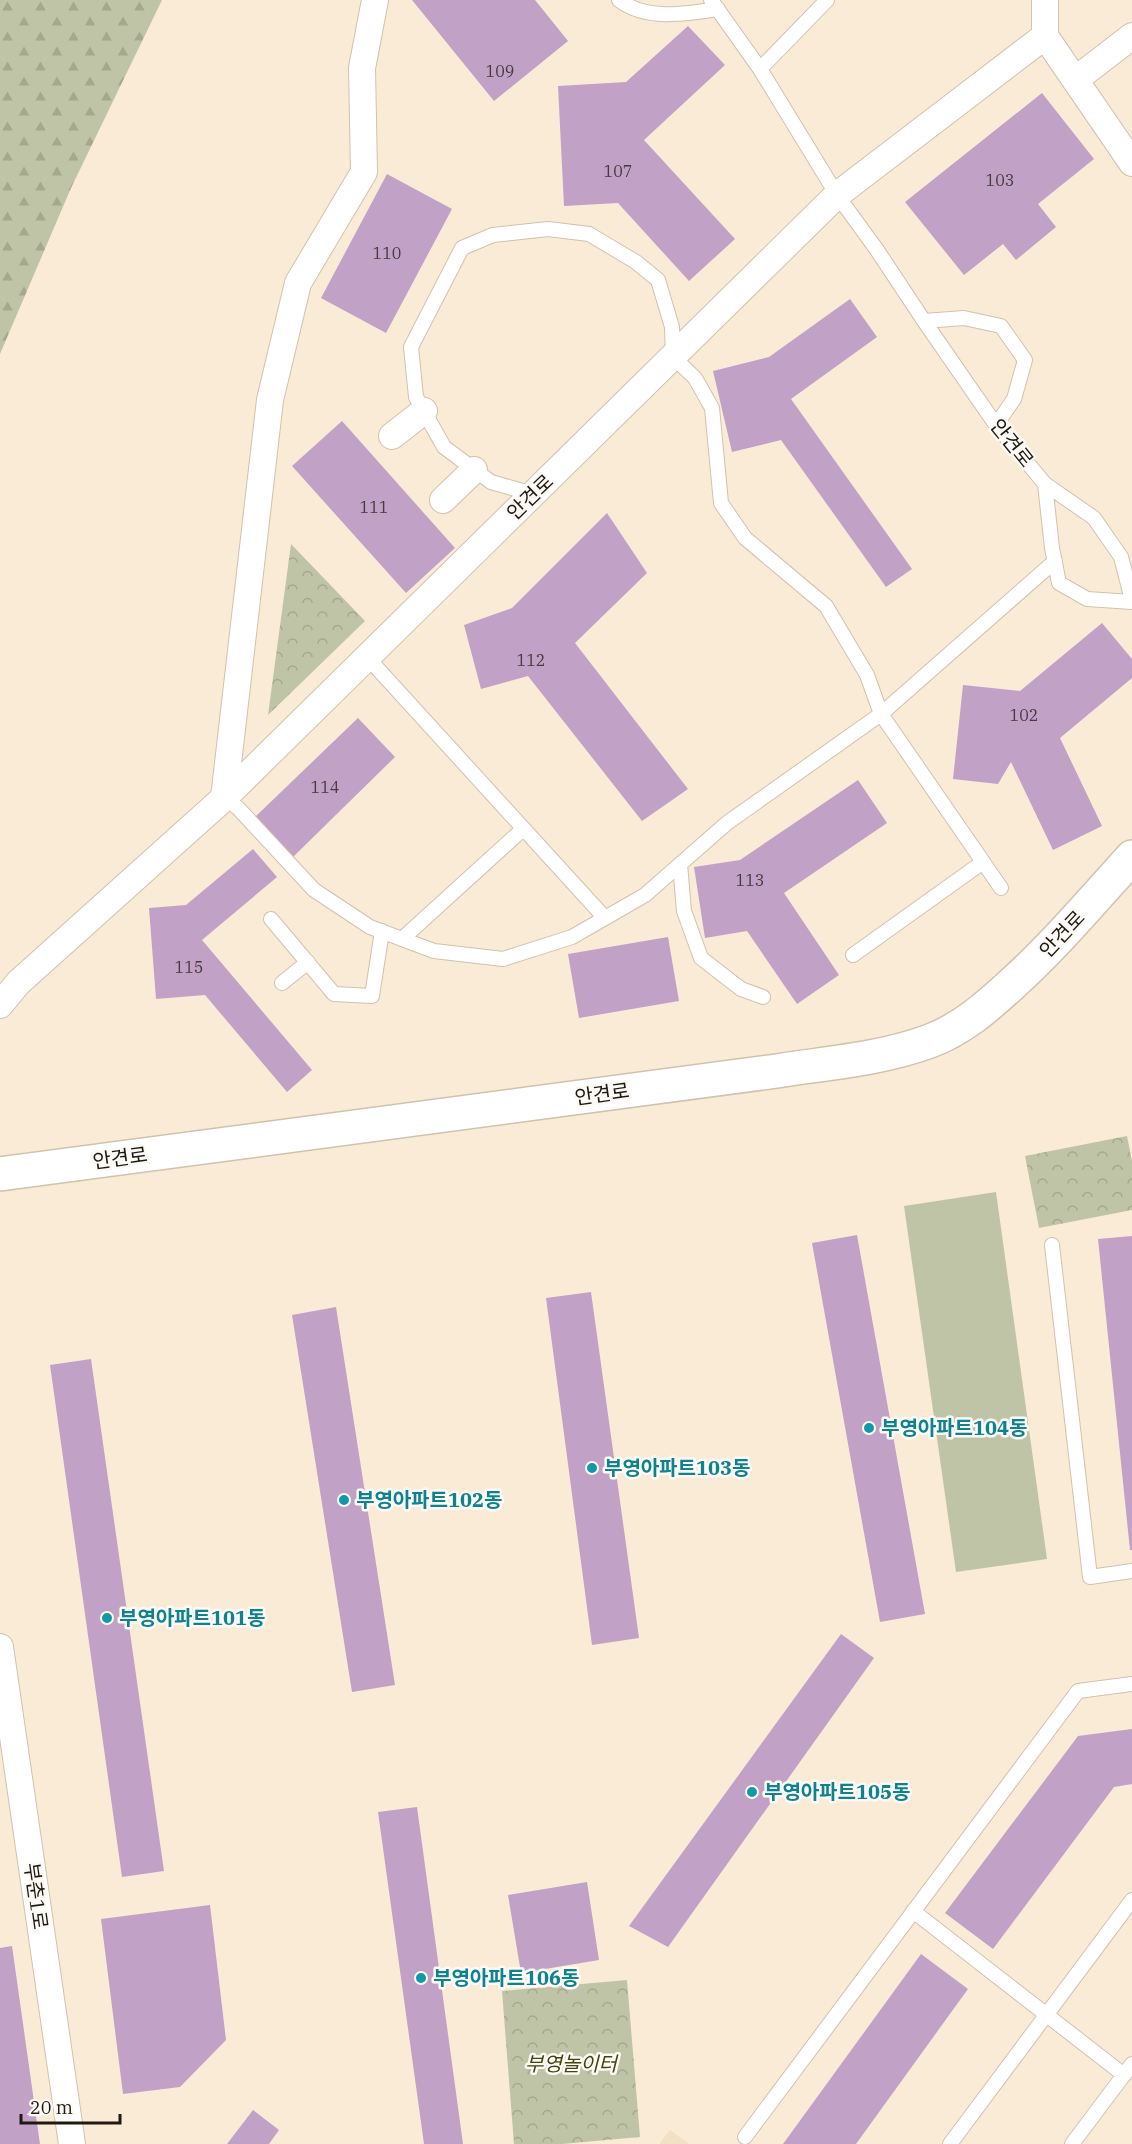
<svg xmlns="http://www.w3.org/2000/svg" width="1132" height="2144" font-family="'IBM Plex Serif','Noto Sans KR',serif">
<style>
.built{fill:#f3e1c6}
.forest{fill:url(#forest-firs)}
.park{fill:url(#park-crowns)}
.garden{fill:#bfc4a6}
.building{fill:#c2a1c6}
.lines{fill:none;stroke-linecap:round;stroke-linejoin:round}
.service-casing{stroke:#d0c2ae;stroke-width:16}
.minor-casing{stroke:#d0c2ae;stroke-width:28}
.secondary-casing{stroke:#d0c2ae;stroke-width:36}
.service{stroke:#fff;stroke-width:14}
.minor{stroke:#fff;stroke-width:26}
.secondary{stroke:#fff;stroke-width:33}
.culture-dot{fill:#0f9aa8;stroke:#fdfaf6;stroke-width:2}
.labels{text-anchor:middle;stroke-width:5;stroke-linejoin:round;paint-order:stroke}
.number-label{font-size:16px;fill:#473b3e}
.street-label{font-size:20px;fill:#1e1911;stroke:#fdfaf6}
.culture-label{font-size:20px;font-weight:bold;fill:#0d838f;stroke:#fdfaf6;text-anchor:start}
.park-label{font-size:20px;font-style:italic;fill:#42460e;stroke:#fdfaf6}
</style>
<defs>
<pattern id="forest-firs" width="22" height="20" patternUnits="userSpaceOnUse" patternTransform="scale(1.5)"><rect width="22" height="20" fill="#bfc4a6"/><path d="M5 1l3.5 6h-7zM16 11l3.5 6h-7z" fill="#a4a88e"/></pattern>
<pattern id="park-crowns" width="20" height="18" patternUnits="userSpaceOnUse" patternTransform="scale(1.5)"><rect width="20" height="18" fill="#bfc4a6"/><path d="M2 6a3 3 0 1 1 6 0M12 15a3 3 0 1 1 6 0" fill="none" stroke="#a4a88e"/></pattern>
</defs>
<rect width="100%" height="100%" fill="#faebd7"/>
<path class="built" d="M670,2130L689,2144H659Z"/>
<path class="forest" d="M0,0H162L71,188L0,354Z"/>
<path class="park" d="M291,544L365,621L268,715Z
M1127,1136L1132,1161V1210L1039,1228L1025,1156Z
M627,1980L640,2137L562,2144H514L502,1991Z"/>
<path class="garden" d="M996,1192L1047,1559L956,1572L904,1206Z"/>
<path class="building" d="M412,0H535L568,41L494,101Z
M688,26L725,65L644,140L735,239L689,281L618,203L564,206L558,86L626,82Z
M1042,93L1094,159L1038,204L1056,227L1016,260L1003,244L964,275L905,202Z
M387,174L452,209L386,333L321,298Z
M850,299L877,337L791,399L912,569L886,587L781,440L732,452L713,371L769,357Z
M342,421L455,548L406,593L292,466Z
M607,513L647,573L575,643L688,789L642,821L528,676L481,689L464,625L512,608Z
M1102,623L1132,659V678L1060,738L1102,826L1053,850L1011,762L998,784L953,779L963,685L1020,691Z
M358,718L395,757L293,857L255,817Z
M858,780L887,823L784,893L839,975L797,1004L747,931L705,938L694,867L740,860Z
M253,849L277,877L202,940L312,1070L287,1092L205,995L156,999L149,908L186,905Z
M668,937L679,1001L579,1018L568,954Z
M857,1235L925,1614L880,1622L812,1243Z
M1132,1236V1550H1130L1098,1239Z
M591,1292L639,1638L592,1645L546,1298Z
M336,1307L395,1685L352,1692L292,1315Z
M91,1359L164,1871L122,1877L50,1365Z
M841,1634L874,1658L668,1947L629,1926Z
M1132,1729V1784L1114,1787L993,1949L945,1913L1078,1736Z
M417,1807L463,2144H424L378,1812Z
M587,1882L599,1960L521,1973L508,1895Z
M210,1905L226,2040L180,2087L123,2094L101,1919Z
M12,1946L40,2144H0V1948Z
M921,1954L968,1989L856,2144H783Z
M253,2110L279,2130L269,2144H227Z"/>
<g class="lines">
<defs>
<path id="service" d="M619,0C646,21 686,14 718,9
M711,0L760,69L837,195L877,250L924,321L996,425L1045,484L1052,548L1059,583L1087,599L1132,602
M760,69L827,0
M924,321L964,318L1001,326L1025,360L1014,399L996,425
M1045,484L1094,518L1121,557L1132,600
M533,494L491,482L444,447L416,397L411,347L462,248L493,235L548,229L589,234L636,262L658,280L672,327L673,357L695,378L712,408L721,503L745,538L826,606L867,675L881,714L1001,888
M367,657L605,918
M224,798L238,808L314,890L370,927L434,951L503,959L572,937L645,895L727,823L881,714L1055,561
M680,864L684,911L701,958L741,989L763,997
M271,919L334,994L372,996L382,931
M402,939L523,829
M853,955L983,862
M282,983L308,962
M1052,1245L1090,1577L1132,1571
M913,1911L1124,2075
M745,2137L1078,1691L1132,1684
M950,2144L1132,1900
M1072,2144L1132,2064"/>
<path id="minor" d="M1045,0V36L1132,163
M1075,80L1132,36
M392,436L424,411
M443,500L474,470
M224,798L270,400L298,283L364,172L362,68L375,0
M0,1005L18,983L224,798L837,195L1045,36
M0,1647L72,2144"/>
<path id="secondary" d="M0,1174L777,1071C827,1063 882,1059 930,1041C962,1029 987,1007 1012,984C1055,945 1093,900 1132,857"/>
</defs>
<use href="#service" class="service-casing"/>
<use href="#minor" class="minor-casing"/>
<use href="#secondary" class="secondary-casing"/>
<use href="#service" class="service"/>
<use href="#minor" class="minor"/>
<use href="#secondary" class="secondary"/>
</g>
<g class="culture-dot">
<circle cx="869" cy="1428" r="6"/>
<circle cx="592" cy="1468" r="6"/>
<circle cx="344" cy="1500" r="6"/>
<circle cx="107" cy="1618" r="6"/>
<circle cx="752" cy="1792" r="6"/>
<circle cx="421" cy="1978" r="6"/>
</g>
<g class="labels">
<g class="number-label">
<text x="500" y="77">109</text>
<text x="618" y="177">107</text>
<text x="1000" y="186">103</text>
<text x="387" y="259">110</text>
<text x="374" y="513">111</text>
<text x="531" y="666">112</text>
<text x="1024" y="721">102</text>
<text x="325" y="793">114</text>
<text x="750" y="886">113</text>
<text x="189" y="973">115</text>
</g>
<g class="street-label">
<text transform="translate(1012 443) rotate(51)" y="7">안견로</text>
<text transform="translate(530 497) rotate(-44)" y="7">안견로</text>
<text transform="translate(1062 934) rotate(-47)" y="7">안견로</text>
<text transform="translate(602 1094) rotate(-8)" y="7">안견로</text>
<text transform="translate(120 1158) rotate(-8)" y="7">안견로</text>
<text transform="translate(36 1896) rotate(82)" y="7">부춘1로</text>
</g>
<g class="culture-label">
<text x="881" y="1435">부영아파트104동</text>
<text x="604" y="1475">부영아파트103동</text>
<text x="356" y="1507">부영아파트102동</text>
<text x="119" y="1625">부영아파트101동</text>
<text x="764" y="1799">부영아파트105동</text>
<text x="433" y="1985">부영아파트106동</text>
</g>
<g class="park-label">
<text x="571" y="2071">부영놀이터</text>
</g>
</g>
<path d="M21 2114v9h99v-9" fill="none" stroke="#1e1911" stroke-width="3"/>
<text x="30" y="2114" font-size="18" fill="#1e1911" stroke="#fdfaf6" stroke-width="4.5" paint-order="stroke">20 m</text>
</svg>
